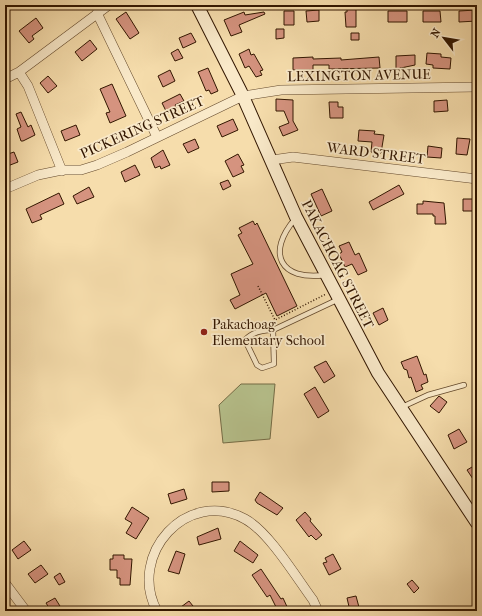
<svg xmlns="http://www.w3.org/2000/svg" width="482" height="616" font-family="'IM FELL French Canon',serif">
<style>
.green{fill:#b7c28d;stroke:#746c46}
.building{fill:#d5937f;stroke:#321600}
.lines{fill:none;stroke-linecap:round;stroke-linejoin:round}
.lane-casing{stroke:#63482b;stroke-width:6}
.street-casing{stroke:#63482b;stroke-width:10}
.secondary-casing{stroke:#321600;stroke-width:14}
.path{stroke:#321600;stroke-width:1.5;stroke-dasharray:1 2;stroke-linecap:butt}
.lane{stroke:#f9e9c9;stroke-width:4.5}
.street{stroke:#f9e9c9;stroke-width:9}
.secondary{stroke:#f9e9c9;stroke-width:12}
.poi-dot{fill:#8f2418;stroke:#f9e9c9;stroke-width:1.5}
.labels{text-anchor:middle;stroke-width:3.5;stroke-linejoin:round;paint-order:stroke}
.street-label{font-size:14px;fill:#321600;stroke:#f9e9c9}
.poi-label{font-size:14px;fill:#321600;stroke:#f9e9c9;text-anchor:start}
</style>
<rect width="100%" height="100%" fill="#f6ddac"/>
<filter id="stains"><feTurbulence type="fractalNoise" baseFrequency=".005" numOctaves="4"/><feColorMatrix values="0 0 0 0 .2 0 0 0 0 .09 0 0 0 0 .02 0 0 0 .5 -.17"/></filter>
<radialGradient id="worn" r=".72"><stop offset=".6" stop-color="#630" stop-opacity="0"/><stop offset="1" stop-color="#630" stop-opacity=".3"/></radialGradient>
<path class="green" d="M241,384H275L270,439L223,443L219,405Z"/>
<path class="building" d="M356,8V27H346L345,12H347V9Z
M319,10V21L307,22L306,11Z
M476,10L477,21L459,22V11Z
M284,11H294V25H284Z
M388,11H407V22H388Z
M423,11H440L441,22H423Z
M126,12L139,33L130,39L116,19Z
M244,12L245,15L264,12L265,14L239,25L242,32L231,36L224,20Z
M36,18L43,28L32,36L34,39L29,43L19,31Z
M276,29H284V38L276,39Z
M191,33L196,42L183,48L179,38Z
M351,33H359V40H351Z
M90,40L97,49L82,61L75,52Z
M178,49L183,58L175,61L171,53Z
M249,49L251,55L254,54L263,70L260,71L262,75L256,77L249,66L245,68L239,54Z
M427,53L441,54V57L451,58L450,69L433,68V65L426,64Z
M415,55V65L396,69V56Z
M313,57V59L341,58V60L379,57L380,68L329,69V65H313V70H293V58Z
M208,68L218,91L211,94L209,90L206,91L198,72Z
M170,70L175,81L163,87L158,76Z
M48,76L57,86L48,93L40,83Z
M112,84L126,116L110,123L106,113L110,112L100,89Z
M180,94L184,101L175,105L177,108L167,113L162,103Z
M276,99L293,100V121L298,130L283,136L279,127L289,123L284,111H276Z
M447,100L448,111L434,112V101Z
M329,102H338V107H343V118H330Z
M21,112L28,127L31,125L35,135L23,141H21L17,129L21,127L16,114Z
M233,119L238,130L222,137L217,126Z
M76,125L80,135L65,141L61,131Z
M359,130L375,131L374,134L384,135L381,153L371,152L372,142L358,141Z
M457,138L470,139L467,155L456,154Z
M195,139L199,148L188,153L183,144Z
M428,146L442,148L441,158L427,157Z
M163,150L170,165L161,169L160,166L155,168L151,158Z
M14,152L18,162L5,167V155Z
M238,154L244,165L241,166L244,172L233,177L225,161Z
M135,165L140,175L125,182L121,172Z
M228,180L231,186L223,190L220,183Z
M399,185L404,194L373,210L369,202Z
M89,187L94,197L77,204L73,196Z
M322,189L332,211L321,216L311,194Z
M59,193L64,204L40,215L42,219L32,223L26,209Z
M463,199H477V211H463Z
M423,201L444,203L446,224H435V216H433V214H417V204H423Z
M253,221L255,225L257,223L297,306L277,316L266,293L235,309L230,300L240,295L231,274L253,264L238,235L242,233L239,228Z
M349,242L355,255L359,253L367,271L358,275L352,264L345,267L339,254L342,252L339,246Z
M383,308L388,320L379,325L373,313Z
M417,356L424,375L426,374L428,382L421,385L423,389L416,392L411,377L409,378L407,370L404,369L401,362Z
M326,361L335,376L324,383L314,367Z
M315,387L329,411L318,418L304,394Z
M439,396L447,402L439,413L430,406Z
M459,429L467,442L454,449L448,435Z
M477,464V485L467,470Z
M212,482H229V491L212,492Z
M184,489L187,499L171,504L168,494Z
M260,492L283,508L277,515L257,503L255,500Z
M132,507L149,518L136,539L126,533L132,523L125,519Z
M305,512L311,519L310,521L322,535L316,540L311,535L309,537L296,520Z
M218,528L221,539L199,545L197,537Z
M24,541L31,550L18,559L12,550Z
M240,541L258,555L253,563L234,551Z
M176,551L185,554L179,574L168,571Z
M333,554L341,569L329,575L323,563L327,562L325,558Z
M113,555H124V559H132L130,585H120V578H117V570H110V559H113Z
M41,565L48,574L35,583L28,574Z
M261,569L281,599L283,598L289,611H278L270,595L267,597L252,575Z
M60,573L65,582L59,585L54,577Z
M412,580L419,588L414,593L407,584Z
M356,596L360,611H350L347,598Z
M55,598L63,611H51L46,603Z
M189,601L197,611H184L181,607Z"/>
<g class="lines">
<defs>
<path id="lane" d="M295,219C266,253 280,281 325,275
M273,330L274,364L262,368L257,365L245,340C252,332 263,330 273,330L339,299
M402,407L428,395L464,385"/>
<path id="street" d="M97,13L157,137
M19,72L28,86L62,171
M5,79L19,72L109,5
M272,160L293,157L477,179
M5,189L38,175L62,170H81L97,165L127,152L243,96L281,90L477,87
M5,583L26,611
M157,611C127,555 187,487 245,519C269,532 296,577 313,600L318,611"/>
<path id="secondary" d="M197,5L241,92L296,217L378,373L477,523"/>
</defs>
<use href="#lane" class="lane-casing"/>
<use href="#street" class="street-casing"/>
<use href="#secondary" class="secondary-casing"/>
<path class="path" d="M258,286L275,320L326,294"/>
<use href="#lane" class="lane"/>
<use href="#street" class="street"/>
<use href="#secondary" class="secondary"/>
</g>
<circle class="poi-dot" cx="204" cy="332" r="4"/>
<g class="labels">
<g class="street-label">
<text transform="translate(359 75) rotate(-1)" y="5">LEXINGTON AVENUE</text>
<text transform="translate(142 127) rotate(-24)" y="5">PICKERING STREET</text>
<text transform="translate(376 153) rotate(7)" y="5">WARD STREET</text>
<text transform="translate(338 264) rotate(63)" y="5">PAKACHOAG STREET</text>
</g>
<g class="poi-label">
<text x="212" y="329">Pakachoag<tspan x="212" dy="16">Elementary School</tspan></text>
</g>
</g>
<rect width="482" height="616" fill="none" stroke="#f6ddac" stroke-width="20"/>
<rect x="6" y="6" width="470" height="604" fill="none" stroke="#321600" stroke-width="2"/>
<rect x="10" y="10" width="462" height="596" fill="none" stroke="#321600"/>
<g transform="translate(444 38) rotate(301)" stroke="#f9e9c9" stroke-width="3" paint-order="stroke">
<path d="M0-3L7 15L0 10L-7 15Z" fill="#321600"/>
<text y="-6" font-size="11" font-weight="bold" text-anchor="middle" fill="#321600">N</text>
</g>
<rect width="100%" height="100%" filter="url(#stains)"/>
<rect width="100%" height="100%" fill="url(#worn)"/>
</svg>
